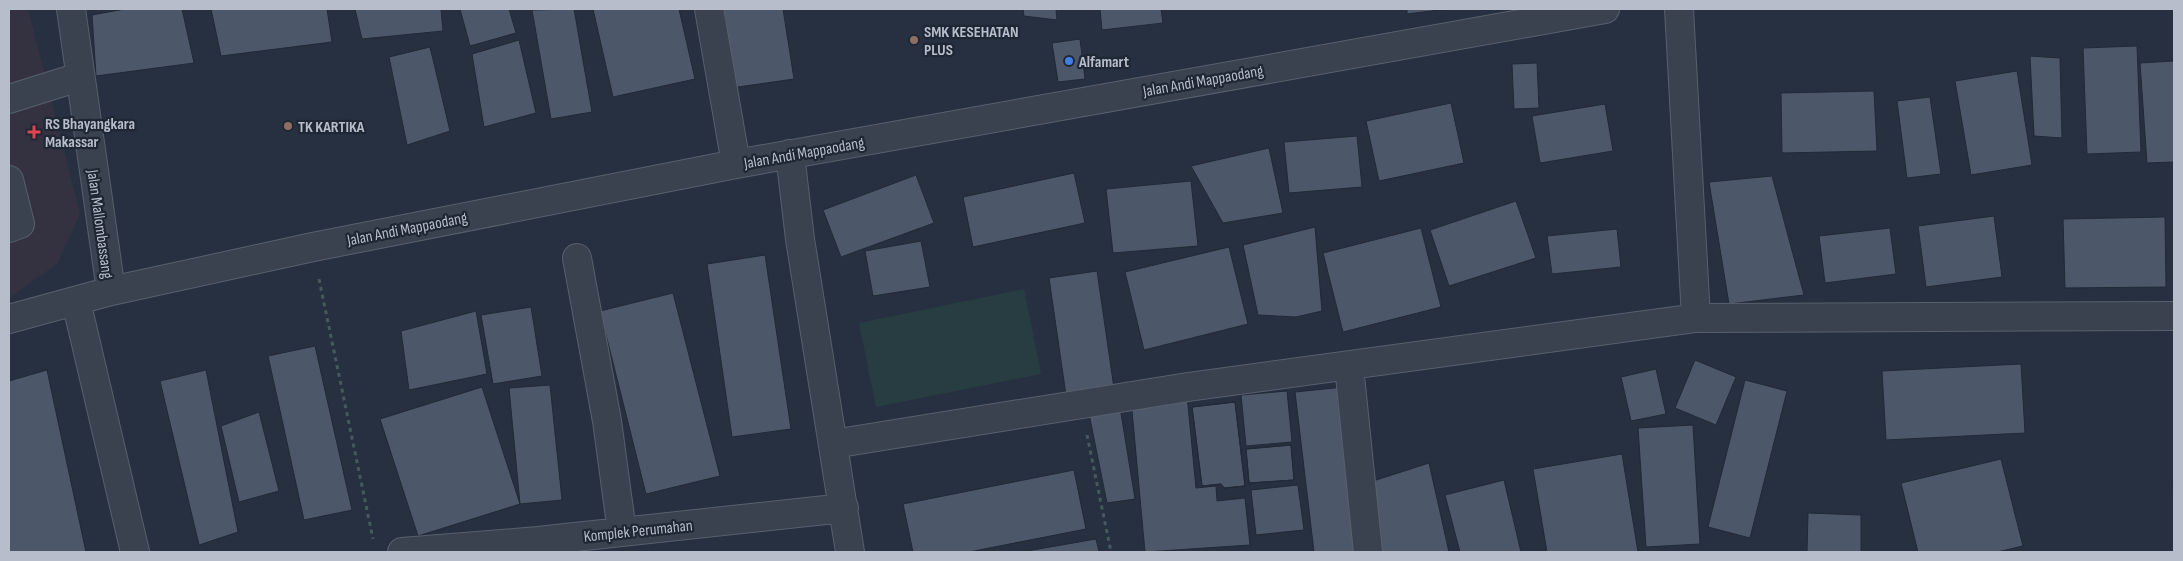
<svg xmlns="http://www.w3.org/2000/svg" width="2183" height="561" font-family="'Sofia Sans Condensed',sans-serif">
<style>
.medical{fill:#343241}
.green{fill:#283d41}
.building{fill:#4c5769;stroke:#212937}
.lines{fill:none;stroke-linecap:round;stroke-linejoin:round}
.minor-casing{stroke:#58606d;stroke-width:30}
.path{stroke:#465a5e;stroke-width:3;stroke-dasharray:4 4;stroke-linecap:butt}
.minor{stroke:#3a4250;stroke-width:28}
.education-dot{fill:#8d6e63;stroke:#1f2735;stroke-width:2}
.shop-dot{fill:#3f7fe0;stroke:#1f2735;stroke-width:2}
.health-dot{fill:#e0444e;stroke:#1f2735;stroke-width:2}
.labels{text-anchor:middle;stroke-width:4.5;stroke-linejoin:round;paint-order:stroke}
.poi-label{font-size:16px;font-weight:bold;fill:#b7bdca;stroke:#1f2735;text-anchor:start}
.street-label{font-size:16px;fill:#b7bdca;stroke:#1f2735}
</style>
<rect width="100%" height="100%" fill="#263040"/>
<path class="medical" d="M9,9H28L80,214L57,264L9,298Z"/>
<path class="green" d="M1024,289L1041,374L876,407L859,323Z"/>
<path class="building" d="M125,9H182L194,63L96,76L92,15Z
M211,9H327L332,42L221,56Z
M355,9H441L443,31L362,39Z
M460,9H509L516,33L470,46Z
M574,9L592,112L551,119L532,10Z
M593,9H679L695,79L613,97Z
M718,9H783L794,79L731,88Z
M1023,9H1056L1057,20L1024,16Z
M1100,9H1161L1163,23L1102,30Z
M1407,9H1448L1407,14Z
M1080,39L1085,79L1058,82L1052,43Z
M519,40L536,113L484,127L472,54Z
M2137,46L2141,152L2087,154L2083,48Z
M430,47L450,131L407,145L389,57Z
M2030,56L2060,58L2062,138L2034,136Z
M2174,61V162L2147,163L2140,63Z
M1537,63L1539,108L1514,109L1512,64Z
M2017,71L2032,165L1971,175L1955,81Z
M1874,91L1877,151L1782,153L1781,93Z
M1930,97L1941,174L1907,178L1897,101Z
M1451,103L1464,163L1379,181L1366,121Z
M1605,104L1613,151L1540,163L1532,116Z
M1357,136L1362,187L1289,193L1284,142Z
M1269,148L1283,213L1223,223L1191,166Z
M1074,173L1085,223L973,247L963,197Z
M916,175L934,223L841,257L823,210Z
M1772,176L1804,295L1729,304L1709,182Z
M1191,181L1198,246L1113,253L1106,189Z
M1516,201L1536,258L1449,286L1430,230Z
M1994,216L2002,277L1926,287L1918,226Z
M2165,217L2166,287L2065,288L2063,219Z
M1315,227L1322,311L1296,317L1258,315L1243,245Z
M1421,228L1441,307L1343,332L1323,253Z
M1890,228L1896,274L1825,283L1819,236Z
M1617,229L1621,267L1552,274L1547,236Z
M921,241L930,287L873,296L865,251Z
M1229,247L1248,324L1144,350L1125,272Z
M765,255L791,429L732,437L707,264Z
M1097,271L1115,395L1067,402L1049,278Z
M673,293L720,476L646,494L600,311Z
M531,307L542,376L493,384L481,315Z
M476,311L487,374L409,390L401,331Z
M315,346L352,510L304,520L268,356Z
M1695,360L1736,377L1716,425L1675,408Z
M2021,364L2025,433L1886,440L1882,371Z
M1656,369L1666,414L1631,421L1621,377Z
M47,370L86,552H9V381Z
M206,370L238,532L199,545L160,381Z
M1745,380L1787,391L1750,538L1708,527Z
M550,385L562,500L520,504L509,388Z
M482,387L520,504L418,536L380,419Z
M1344,387L1362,552H1314L1295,392Z
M1287,391L1292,442L1246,446L1241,395Z
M1187,395L1196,488L1216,486L1217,501L1245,498L1250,545L1145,552L1131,400Z
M1235,402L1245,486L1224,488L1221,484L1202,486L1192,407Z
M1235,402L1245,486L1224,488L1221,484L1202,486L1192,407Z
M1120,407L1135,499L1107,503L1089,414Z
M259,412L279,491L239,502L221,426Z
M1693,425L1700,544L1646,547L1638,428Z
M1291,445L1294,480L1249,483L1246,449Z
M1291,445L1294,480L1249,483L1246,449Z
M1622,454L1638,552H1547L1533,469Z
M2001,459L2023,546L1997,552H1918L1901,483Z
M1429,463L1449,552H1379L1367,483Z
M1074,470L1086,529L969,552H913L903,504Z
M2174,474V502L2172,475Z
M1504,480L1521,552H1460L1445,495Z
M1298,485L1304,530L1256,535L1251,490Z
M1808,513L1861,515V552H1807Z
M1096,539L1099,552H1021Z"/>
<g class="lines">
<defs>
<path id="minor" d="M71,9L111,291
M709,9L736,164
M1679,9L1696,318L2174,316
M9,99L79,77
M790,154L800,239L850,552
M9,180L20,224L9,228
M577,258L607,421L622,532
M76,301L135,552
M9,319L111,291L313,247L736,164L1605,9
M1349,366L1368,552
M833,444L1188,387L1696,318
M402,552L538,541L844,508"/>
</defs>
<use href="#minor" class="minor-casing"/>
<path class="path" d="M319,279L373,539
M1087,435L1111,552"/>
<use href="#minor" class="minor"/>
</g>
<g class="education-dot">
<circle cx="914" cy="40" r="5"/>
<circle cx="288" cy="126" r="5"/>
</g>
<circle class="shop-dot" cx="1069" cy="61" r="5"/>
<path class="health-dot" d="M31.5 124.5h5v5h5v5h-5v5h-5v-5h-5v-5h5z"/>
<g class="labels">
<g class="poi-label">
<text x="924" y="37">SMK KESEHATAN<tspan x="924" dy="18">PLUS</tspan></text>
<text x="1079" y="67">Alfamart</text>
<text x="45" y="129">RS Bhayangkara<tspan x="45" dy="18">Makassar</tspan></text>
<text x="298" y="132">TK KARTIKA</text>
</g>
<g class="street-label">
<text transform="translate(1203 80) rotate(-10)" y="6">Jalan Andi Mappaodang</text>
<text transform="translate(804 152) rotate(-10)" y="6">Jalan Andi Mappaodang</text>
<text transform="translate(101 224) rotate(82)" y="6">Jalan Mallombassang</text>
<text transform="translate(407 228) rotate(-11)" y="6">Jalan Andi Mappaodang</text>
<text transform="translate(638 530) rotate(-6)" y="6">Komplek Perumahan</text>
</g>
</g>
<rect width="2183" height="561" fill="none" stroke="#b7bdca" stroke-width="20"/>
</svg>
